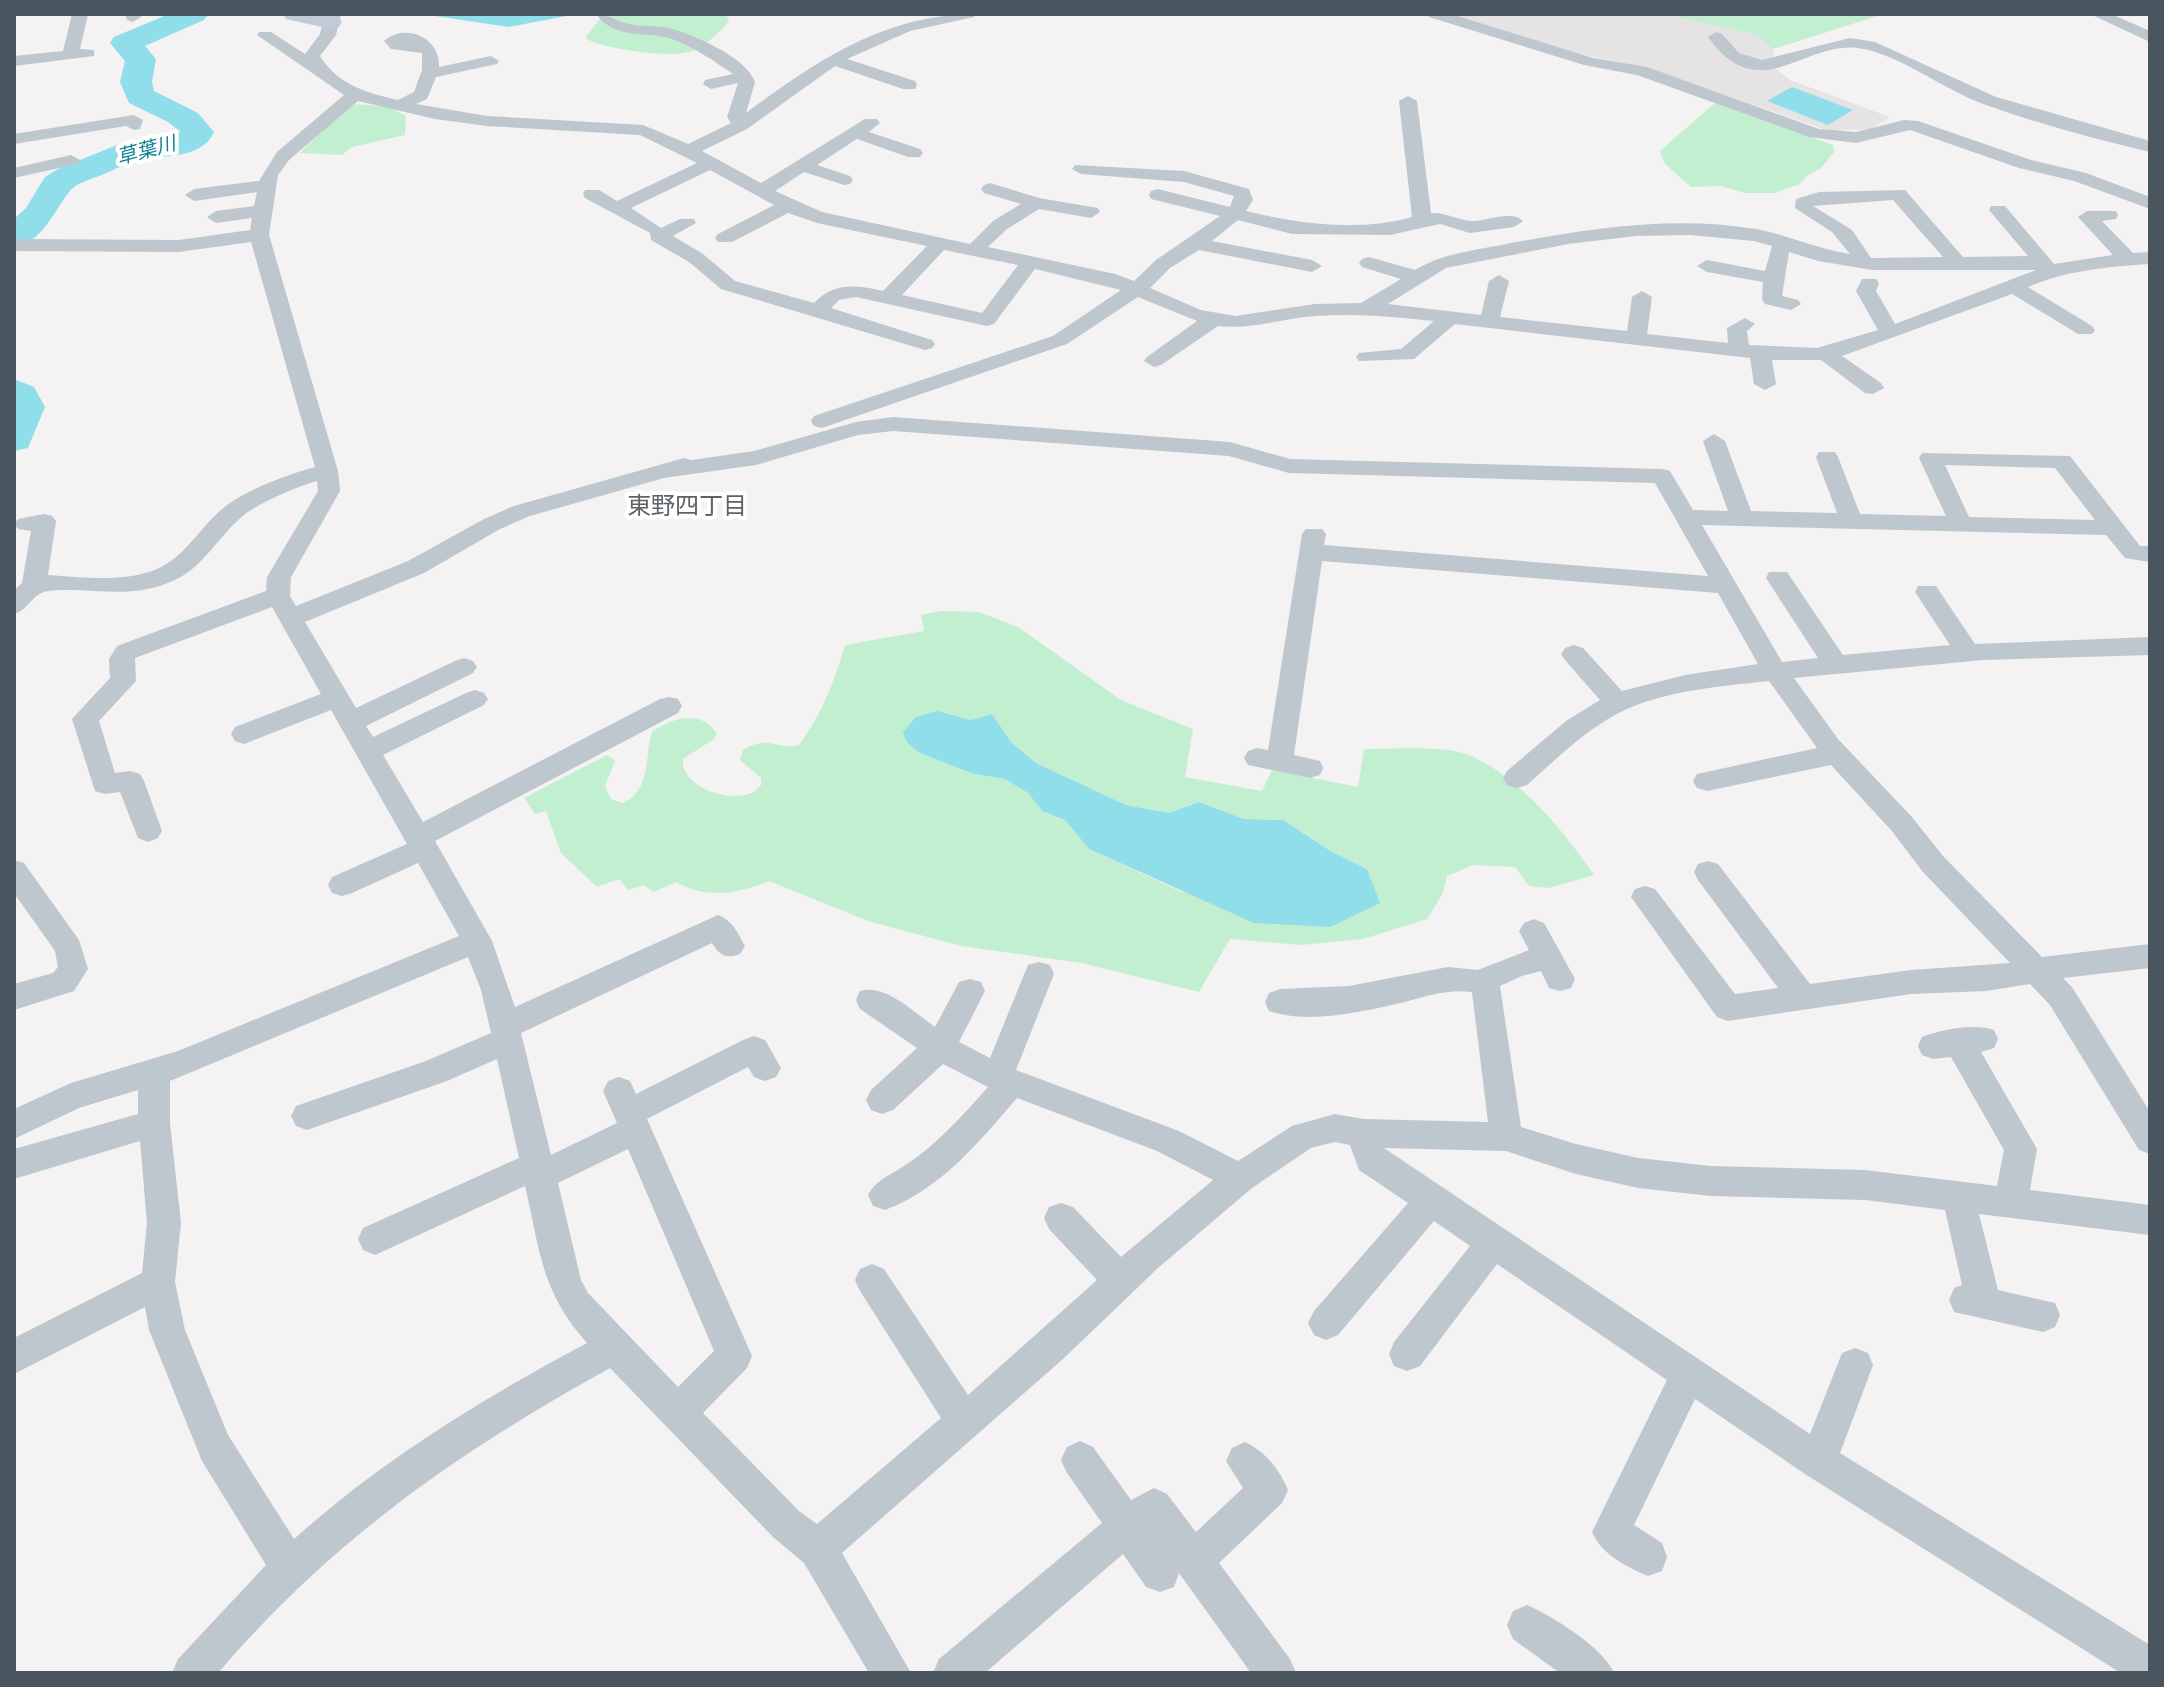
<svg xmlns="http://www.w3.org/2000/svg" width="2164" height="1687" font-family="'DM Sans','Noto Sans JP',sans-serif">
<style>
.education{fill:#e5e3e4}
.green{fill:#c3efd1;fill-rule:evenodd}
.water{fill:#91deeb}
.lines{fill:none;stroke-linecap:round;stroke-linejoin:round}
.river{fill:#91deeb;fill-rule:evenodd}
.street{fill:#bec7ce;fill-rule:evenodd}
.secondary{fill:#c0cbd5;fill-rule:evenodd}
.labels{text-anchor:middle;stroke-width:8;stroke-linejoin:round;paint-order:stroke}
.far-water-label{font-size:20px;font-style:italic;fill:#108195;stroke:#fff}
.neighbourhood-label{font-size:24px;fill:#5e6367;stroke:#fff}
</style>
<rect width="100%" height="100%" fill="#f4f2f2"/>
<path class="education" d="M1443,14H1883L1773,49L1774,67L1790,80L1890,117L1870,129L1829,131L1659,72L1556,48Z"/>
<path class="green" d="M604,14H726L729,22C718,33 704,48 689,52C669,58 602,49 585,38Z
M1664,14H1883L1773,49L1758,35Z
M1715,103L1833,145L1834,152L1821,168L1808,175L1800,184L1775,193H1745L1721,186L1691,187L1664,163L1660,151Z
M356,104L388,107L406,116L405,135L352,147L342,155L300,153L343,110Z
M941,611L979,612L1018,627L1121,700L1193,729L1185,777L1262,791L1272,770L1358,787L1364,749C1390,749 1447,745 1469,755C1521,778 1563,830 1594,875L1549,888L1529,886L1515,867L1473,865L1447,876L1443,893L1427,919L1363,939L1301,945L1230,939L1199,992L1082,963L961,946L868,921L769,881C737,894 706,899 676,882L654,892L643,885L628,890L619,879L597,887L561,853L546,811L535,814L524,798L607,755L615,761L605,786L611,799L623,803C652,789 644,757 652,732C673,718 699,709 717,733L714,739L683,759C680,787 729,803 751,793C755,792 758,788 761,785V778L740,760L743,750C769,734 775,750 799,745C822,714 834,682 845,645L924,631L921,615ZM938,711L971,720L992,714L1012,743L1036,763L1126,805L1169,813L1199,802L1244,819L1283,820L1329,850L1367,869L1182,892L1089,849L1065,820L1042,811L1028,793L1005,779L974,774Z"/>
<path class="water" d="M422,14H577L509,27Z
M1792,87L1853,110L1828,125L1767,101Z
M938,711L971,720L992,714L1012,743L1036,763L1126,805L1169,813L1199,802L1244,819L1283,820L1329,850L1367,869L1380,903L1330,927L1254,923L1089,849L1065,820L1042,811L1028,793L1005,779L974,774L918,752L906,741L903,732L916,717Z"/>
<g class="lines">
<path class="river" d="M169,14H209L204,20L145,46L156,59L152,82L154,91L198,113L214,132C202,160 162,154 136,161C125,164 113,170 102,175C91,179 76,183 69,192C52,214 44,240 14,248V219L26,208L45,177L58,169L117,145L181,132L168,122L129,103L120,82L125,61L110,43L114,37Z
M14,379L34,387L45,407L28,448L14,451Z"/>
<path class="street" d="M72,14H88L80,49L94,50V56L14,66V56L63,51Z
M125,14H141V17L133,22L127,20Z
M325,14H341L336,35L320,56C338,85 367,93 398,100L414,92L422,70V53L391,49L384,41C405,22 441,38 439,67L491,56L499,61L497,64L436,77L427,99L416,104L487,116L643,125L688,144L731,123L727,117L738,83L711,89L703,84L705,80L733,74C714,61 694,47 672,39C645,30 616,41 596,14C611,14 616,22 630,24C643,27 655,25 668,28C693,34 746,57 755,82L746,113C816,61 885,14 976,14L974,17L910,31L847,59L915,81L917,85L915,89H903L835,66L747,129L702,151L761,183L865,119H877L880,123L869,132L920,149L923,153L920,157H908L857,139L817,165L850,176L853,180L850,184L844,185L804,172L775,191L822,212L970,244L993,221L1021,204L984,193L981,189L984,185L990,183L1039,198L1098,208L1100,212L1091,218L1039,209L1007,229L988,247L1115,274L1134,281L1156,260L1220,216L1151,199L1149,195L1151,191L1158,189L1230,207L1234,196L1184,182L1081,174L1072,169L1075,165L1184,171L1249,189L1253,200L1246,211C1299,224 1360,232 1412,217L1399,101L1408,96L1417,101L1431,213C1446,212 1459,221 1474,221C1489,220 1512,210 1523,221L1514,227L1470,233L1440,224L1390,235L1292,234L1238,220L1212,241L1312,260L1322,266L1312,272L1199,250L1170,268L1150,288L1201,310L1235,316L1315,304L1361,303L1401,279L1362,267L1359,263L1362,259L1369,257L1415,270C1441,254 1471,251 1501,245C1585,229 1670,215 1756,229C1788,235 1817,249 1850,254L1832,232L1795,208L1796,199L1819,192L1905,190L1963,257L2028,256L1989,210L1991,206H2005L2054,264L2113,255L2078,217L2087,211H2116L2118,215L2116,219L2102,221L2133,253L2150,252V264C2107,267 2068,270 2028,287L2092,326L2095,330L2092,334H2078L2012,294L1842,356L1881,383L1884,388L1873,394L1865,393L1821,360H1772L1776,384L1765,390L1754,384L1750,358L1455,324L1414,359L1359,361L1356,357L1359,353L1401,349L1434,321C1395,317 1356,313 1316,316C1283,318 1251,330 1218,326L1161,365L1154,367L1144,361L1147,357L1197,321L1138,297L1067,344L822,428L814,426L811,421L814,416L1053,336L1121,290L1035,269L994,324L987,326L856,297L839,300L831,308L932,340L935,344L932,348L925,350L721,289L689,262L651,240L650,233L585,198L583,194L585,190H599L617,201L697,163L640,135L487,126L435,119L358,101L289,160L278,175L269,235L338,471L340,491L291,577L290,596L296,606L408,561L484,519L514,506L684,458L692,460L754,451L856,422L893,417L1230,442L1290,459L1662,469L1670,471L1693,510L1728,511L1703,441L1714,434L1725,441L1751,511L1837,513L1816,457L1819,452H1835L1838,457L1860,514L1946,516L1919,458L1922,453L2070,456L2140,546H2150V562L2125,558L2106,535L1702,525L1782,662L1818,658L1766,578L1769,572H1787L1843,655L1950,645L1915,592L1918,586H1936L1975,644L2150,637V655L1983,660L1794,678L1838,739L1911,816L1943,856L2042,957L2150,944V968L2063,978L2072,987L2150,1112V1154L2139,1150L2050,1005L2030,984L1986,991L1911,994L1728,1021L1717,1017L1631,897L1635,889L1645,886L1655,889L1735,994L1778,988L1698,880L1694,872L1698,864L1708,861L1718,864L1810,984L1911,970L2010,963L1923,872L1891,830L1831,765L1707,791L1697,788L1693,781L1697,774L1817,748L1769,681C1716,687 1654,691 1608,719C1578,737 1553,762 1527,785L1517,788L1507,785L1503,778L1507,771L1566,721L1600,700L1565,660L1561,654L1565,648L1574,645L1583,648L1622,691L1685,675L1758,664L1718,593L1322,561L1294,755L1320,761L1323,768L1320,775L1310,778L1248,765L1244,758L1248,751L1257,748L1268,750L1302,534L1306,529H1322L1326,534L1324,545L1708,576L1655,483L1289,473L1229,456L893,431L858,435L756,465L664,478L530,516L500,529L424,573L305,622L356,708L455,661L464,658L473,661L477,667L473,673L366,726L373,737L466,693L475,690L484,693L488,699L484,705L383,755L423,822L660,699L669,697L678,699L682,706L678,713L435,841L492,941L515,1007L718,915C732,920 738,933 745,946L740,954C726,959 720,956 712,943L521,1033L551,1155L617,1123L603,1091L608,1081L619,1077L630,1081L636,1094L743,1040L754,1036L765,1040L781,1068L776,1077L765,1081L754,1077L748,1067L647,1119L752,1356L747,1368L703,1413L799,1511L817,1524L941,1418L860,1291L855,1280L860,1269L872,1264L884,1269L968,1395L1097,1280L1049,1229L1044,1218L1049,1207L1061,1203L1073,1207L1121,1257L1213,1180L1157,1151L1017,1098C979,1142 941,1189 885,1210L873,1206L868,1195C875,1181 888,1176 901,1168C936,1146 961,1117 988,1087L943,1064L893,1110L882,1114L871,1110L866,1100L871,1090L917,1048L860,1009L856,1000L860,991C885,983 915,1013 935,1027L959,982L970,979L981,982L985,991L959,1042L990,1058L1028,965L1039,962L1050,965L1054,974L1016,1070L1179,1131L1238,1161L1292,1126L1335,1114L1363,1119L1488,1122L1472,992C1448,989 1427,996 1405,1002C1365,1011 1309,1025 1269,1011L1265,1002L1269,993L1280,989L1349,986L1448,967L1478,970L1529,950L1519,931L1524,923L1534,919L1544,923L1575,979L1571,988L1560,991L1549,988L1541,971L1522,976L1500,986L1521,1127L1576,1144L1638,1158L1711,1166L1865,1170L1997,1186L2004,1150L1951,1057L1933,1059L1922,1055L1918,1046L1922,1037C1942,1030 1973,1023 1994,1030L1998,1039L1994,1048L1981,1052L2037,1149L2030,1190L2150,1205V1235L1979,1214L1998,1290L2055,1303L2060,1315L2055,1327L2043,1332L1954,1312L1949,1300L1954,1288L1962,1285L1945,1210L1865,1200L1711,1196L1638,1188L1576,1174L1506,1151L1384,1148L1810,1434L1842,1353L1855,1348L1868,1353L1873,1365L1840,1453L2150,1645V1673H2121L1805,1474L1695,1399L1634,1525L1662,1543L1667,1557L1662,1571L1648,1576C1627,1567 1601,1554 1592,1532L1667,1380L1497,1264L1420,1366L1407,1371L1394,1366L1389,1354L1394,1342L1470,1246L1434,1221L1338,1335L1326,1340L1314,1335L1308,1323L1314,1311L1408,1203L1359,1170L1350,1145L1335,1142L1311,1148L1252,1188L1158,1268L1063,1359L842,1553L911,1673H869L804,1563L773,1537L610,1368C458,1452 332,1540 218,1673H172L178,1659L266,1565L202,1461L149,1330L145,1307L14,1374V1338L142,1273L147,1223L140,1141L14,1179V1149L138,1114V1090L79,1108L14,1139V1109L71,1083L178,1051L459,936L418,863L352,893L342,896L332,893L328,885L332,877L407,844L331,710L244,744L235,741L231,734L235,727L321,694L272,607L135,658L136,681L99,721L115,773L130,771L140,774L144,781L162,831L158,838L148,842L138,838L120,792L105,794L95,791L72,719L110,678L109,659L117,646L266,591L267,577L318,491L317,481C298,486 259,503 244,515C220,534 204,566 177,579C128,602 95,586 48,591C32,593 29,610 14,614V590L22,583L31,531L18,529L14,524L18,519L44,514L52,516L56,521L48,575C83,577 123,583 157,569C188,556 203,521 230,503C254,487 287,475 315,467L251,242L179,252L14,251V239L179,240L250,230L252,218L216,223L207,217L216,211L254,206L257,192L194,201L185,195L194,189L259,181L277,152L344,95L257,35L259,32H271L305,54L320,34ZM710,170L774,205L718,234L715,238L718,242H732L788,213L817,223L927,246L883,291C857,285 834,282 814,303L735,281L703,254L673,236L696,223L694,219H680L661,228L631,208ZM1893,200L1943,257L1871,258L1852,230L1813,206ZM1690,235L1754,241L1772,246L1765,271L1707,260L1697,266L1707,272L1763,282L1762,300L1765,304L1791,310L1801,304L1798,300L1782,296L1789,252L1818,261L1873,270H2036L1895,324L1876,291L1879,283L1876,279H1862L1856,291L1878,330L1817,348L1749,345L1747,331L1755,324L1745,318L1727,328L1728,343L1647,334L1652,297L1642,291L1632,297L1627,331L1500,317L1509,281L1499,275L1489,281L1481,315L1388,304L1446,268L1568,244L1636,236ZM944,250L1018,265L982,313L902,295ZM1945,465L2055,468L2095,520L1969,517ZM468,957L481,990L491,1033L426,1061L296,1106L291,1116L296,1126L307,1130L447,1081L497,1059L519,1158L363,1228L358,1239L363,1250L375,1255L525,1186C540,1250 541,1292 587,1343C482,1399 383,1459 294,1539L228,1435L185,1330L175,1282L181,1223L170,1123V1081ZM628,1149L714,1351L678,1387L588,1293L581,1280L558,1183Z
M1427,14H1451L1593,58L1647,67L1819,129L1856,132L1904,120L1918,121L2031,160L2086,173L2150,197V209L2074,181L2019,168L1910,130L1856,143L1809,137L1637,75L1584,65L1429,17Z
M2090,14H2111L2150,31V42Z
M1716,32L1722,34L1739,53L1762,60L1850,38L1875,42L1996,97L2150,141V152C2095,139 2039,124 1986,105C1945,91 1900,54 1858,48C1802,42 1759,108 1708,37Z
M134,115L143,120L140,129L134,130L126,126L14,144V134Z
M71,155L80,160L77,164L14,178V168Z
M14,860L24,863L79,940L88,969L74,991L14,1010V984L53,973L58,967L55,951L14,893Z
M1080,1441L1093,1447L1131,1500L1154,1488L1167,1494L1196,1532L1243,1488L1226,1461L1232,1448L1245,1442C1265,1451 1280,1470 1288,1490L1282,1503L1219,1563L1290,1659L1296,1673H1251L1179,1573L1174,1587L1160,1592L1146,1587L1123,1554L985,1673H933L939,1659L1102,1523L1067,1473L1061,1460L1067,1447Z
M1527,1605C1552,1616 1604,1648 1614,1673H1560L1513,1639L1507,1625L1513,1611Z"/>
<path class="secondary" d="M283,14H325L339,17L342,22L339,27L331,29L286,19Z"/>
</g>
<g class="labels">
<g class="far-water-label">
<text transform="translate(146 150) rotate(-15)" y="7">草葉川</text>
</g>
<g class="neighbourhood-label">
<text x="687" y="514">東野四丁目</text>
</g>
</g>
<rect width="2164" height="1687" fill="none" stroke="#4a565f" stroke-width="32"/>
</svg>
